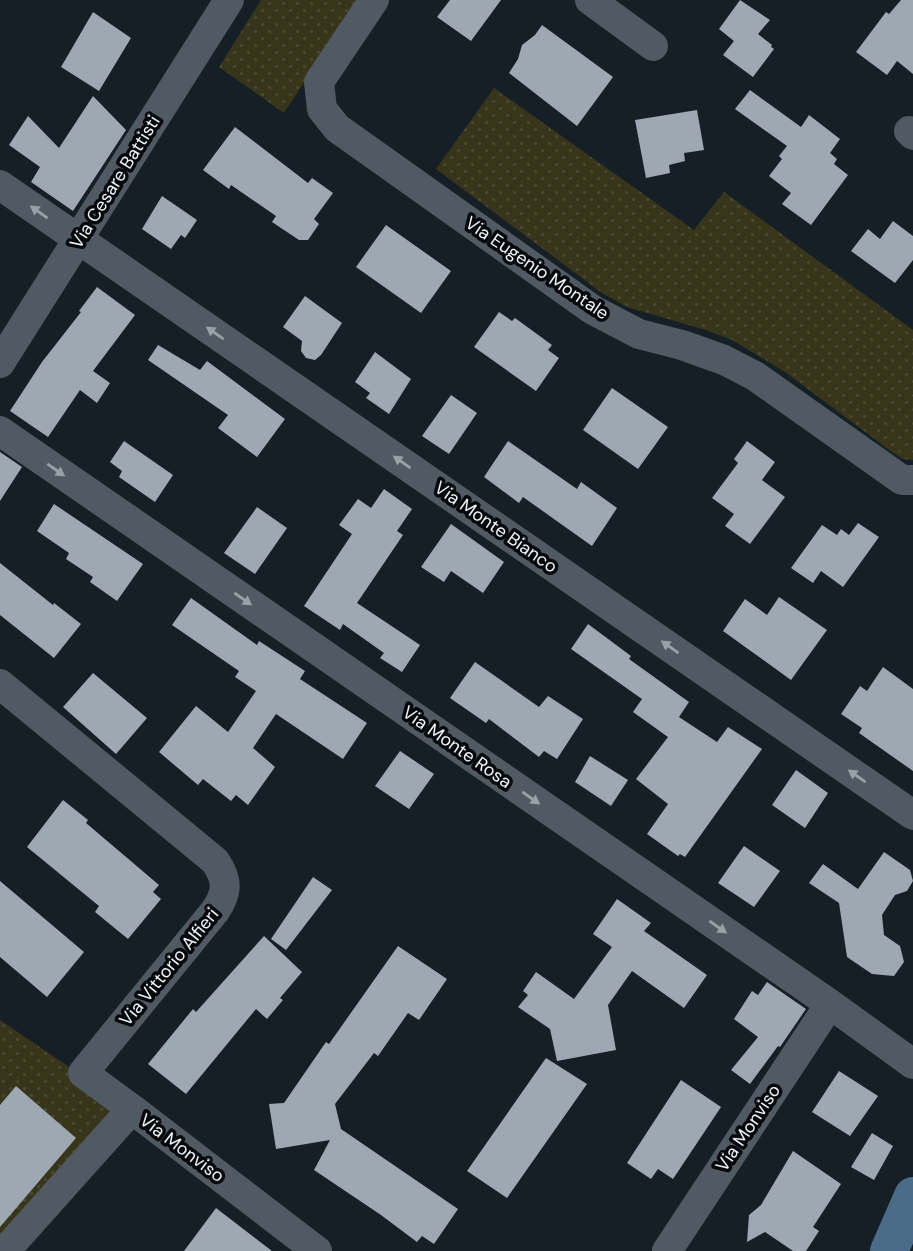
<svg xmlns="http://www.w3.org/2000/svg" width="913" height="1251" font-family="'DM Sans',sans-serif">
<style>
.green{fill:url(#green-dots)}
.building{fill:#9ea8b2}
.lines{fill:none;stroke-linecap:round;stroke-linejoin:round}
.street{stroke:#515a62;stroke-width:30}
.secondary{stroke:#4b6c88;stroke-width:38}
.oneway{fill:#99a0a6}
.labels{text-anchor:middle;stroke-width:7;stroke-linejoin:round;paint-order:stroke}
.street-label{font-size:18px;fill:#f0f5fa;stroke:#06080b}
</style>
<defs>
<pattern id="green-dots" width="8" height="8" patternUnits="userSpaceOnUse" patternTransform="scale(1.75)"><rect width="8" height="8" fill="#37361b"/><path d="M2 2h.1M6 6h.1" fill="none" stroke="#4a4a32" stroke-width="1.8" stroke-linecap="round"/></pattern>
</defs>
<rect width="100%" height="100%" fill="#171f26"/>
<path class="green" d="M261,0H358L284,113L219,67Z
M494,88L694,230L724,192L913,330V460L903,459L892,452L785,372L732,340L709,331L627,307L602,293L436,169Z
M0,1020L141,1116L0,1251Z"/>
<path class="building" d="M450,0H501L471,41L437,17Z
M740,0L770,20L758,34L772,45L771,47L774,49L753,77L723,55L734,41L719,29Z
M901,0H913V74L897,61L887,75L856,52L886,12L889,14Z
M93,12L131,38L99,91L61,67Z
M542,25L613,77L577,126L509,73L518,59L522,45L535,35Z
M750,90L801,127L809,115L840,139L830,153L837,159L834,164L848,175L811,225L782,204L791,193L769,176L782,159L779,156L787,146L735,109Z
M93,96L126,130L73,211L31,182L40,167L9,145L28,116L59,148Z
M697,110L704,150L684,153L685,161L669,165L670,173L646,178L635,120Z
M235,127L308,183L312,178L333,193L314,219L319,224L308,240H299L272,222L276,216L231,185L229,189L203,170Z
M162,196L197,220L185,238L181,235L171,249L142,229Z
M893,221L913,236V260L895,283L851,251L868,229L880,239Z
M386,225L451,271L421,313L356,267Z
M97,287L135,315L93,371L110,383L97,403L80,390L48,437L10,411L42,362L81,312L79,311Z
M305,296L342,323L321,355L315,360L306,358L301,351L302,341L283,327Z
M499,312L512,321L515,318L552,345L548,350L559,358L536,391L474,347Z
M158,345L200,370L207,361L285,419L257,457L218,428L228,415L148,360Z
M375,352L411,379L389,414L366,398L370,393L355,382Z
M612,388L668,427L638,469L583,430Z
M451,395L477,413L449,454L422,436Z
M124,441L173,475L155,502L119,477L122,471L110,462Z
M508,441L577,489L581,482L617,508L592,546L523,497L519,503L484,477Z
M747,441L775,462L762,480L785,497L750,544L725,526L734,514L712,498L738,463L734,459Z
M0,452L22,467L0,501Z
M384,489L412,509L397,531L403,535L357,603L420,645L402,672L380,658L384,653L343,624L340,630L304,606L352,534L339,525L358,499L371,508Z
M54,504L143,564L117,601L90,582L93,577L66,559L69,553L37,531Z
M257,507L287,528L255,574L224,553Z
M858,523L879,537L843,587L821,571L813,583L791,568L822,525L837,535L841,529L849,535Z
M451,524L504,562L483,593L451,571L444,582L421,567Z
M0,563L53,605L54,603L81,624L54,658L0,615Z
M779,597L827,630L791,680L723,631L745,599L767,615Z
M191,598L257,645L259,641L305,671L300,679L367,723L343,759L276,714L253,748L275,767L248,805L236,795L231,801L203,779L198,785L159,752L196,706L228,732L256,691L235,677L239,671L172,625Z
M588,624L631,656L629,659L689,702L679,717L717,742L728,727L762,749L685,857L680,854L678,856L647,834L668,804L636,779L668,737L633,712L642,699L571,649Z
M475,662L539,707L548,696L583,719L557,759L544,751L539,757L489,719L486,723L450,698Z
M883,667L913,689V771L859,733L862,728L841,714L860,686L867,691Z
M93,673L147,718L116,754L63,707Z
M400,751L434,774L409,809L375,786Z
M590,756L628,780L611,806L575,782Z
M796,770L828,793L805,828L772,805Z
M63,800L88,820L86,823L159,885L153,892L161,899L128,939L95,912L99,906L27,847Z
M744,846L780,871L754,907L718,883Z
M884,852L910,870L913,881L907,891L895,895L882,915L884,935L900,946L904,962L894,976L872,974L847,957L839,903L809,883L823,864L858,889Z
M313,877L332,890L286,950L271,939Z
M0,881L84,952L47,997L0,957Z
M617,899L651,923L644,931L707,975L684,1008L632,971L608,1005L616,1050L557,1061L550,1029L518,1007L528,995L523,991L536,972L574,999L612,947L593,934Z
M264,936L302,972L280,998L283,1000L267,1019L256,1009L186,1094L148,1064L193,1009L196,1012Z
M398,946L447,979L419,1020L408,1013L378,1056L374,1053L335,1104L341,1129L458,1209L434,1244L422,1236L417,1242L381,1215L314,1170L330,1140L276,1149L269,1104L284,1103L326,1042L329,1044Z
M767,982L806,1009L780,1047L778,1046L750,1084L731,1070L758,1037L734,1019L752,991L758,995Z
M546,1058L587,1084L507,1198L467,1171Z
M839,1071L878,1096L850,1136L812,1112Z
M681,1080L721,1107L673,1179L658,1169L651,1179L627,1163Z
M16,1086L76,1138L0,1227V1105Z
M872,1133L893,1146L874,1180L851,1167Z
M793,1151L841,1184L813,1227L819,1231L806,1251H793L765,1232L747,1242L749,1215L761,1205Z
M216,1208L272,1251H184Z"/>
<g class="lines">
<path class="street" d="M374,0L319,82L322,109L337,128L593,310L639,334L682,345L724,360L755,376L902,480H913
M590,0L653,46
M909,131L913,135
M0,185L913,815
M0,363L229,0
M0,431L830,1004L913,1064
M0,684L215,861C228,880 228,892 215,911L83,1073L132,1109
M5,1251L132,1109L317,1251
M667,1251L830,1004"/>
<path class="secondary" d="M889,1251L913,1196"/>
</g>
<defs><path id="oneway-solid" d="M-6-.8H1V-3.2L6.5 0L1 3.2V.8H-6Z" transform="scale(1.75)"/></defs>
<g class="oneway">
<use href="#oneway-solid" transform="translate(39 212) rotate(-145)"/>
<use href="#oneway-solid" transform="translate(215 333) rotate(-145)"/>
<use href="#oneway-solid" transform="translate(402 462) rotate(-145)"/>
<use href="#oneway-solid" transform="translate(56 470) rotate(35)"/>
<use href="#oneway-solid" transform="translate(243 599) rotate(35)"/>
<use href="#oneway-solid" transform="translate(670 647) rotate(-145)"/>
<use href="#oneway-solid" transform="translate(857 776) rotate(-145)"/>
<use href="#oneway-solid" transform="translate(531 798) rotate(35)"/>
<use href="#oneway-solid" transform="translate(718 927) rotate(35)"/>
</g>
<g class="labels">
<g class="street-label">
<text transform="translate(115 182) rotate(-58)" y="6">Via Cesare Battisti</text>
<text transform="translate(537 268) rotate(34)" y="6">Via Eugenio Montale</text>
<text transform="translate(496 527) rotate(35)" y="6">Via Monte Bianco</text>
<text transform="translate(457 747) rotate(35)" y="6">Via Monte Rosa</text>
<text transform="translate(169 967) rotate(-51)" y="6">Via Vittorio Alfieri</text>
<text transform="translate(748 1128) rotate(-56)" y="6">Via Monviso</text>
<text transform="translate(182 1148) rotate(37)" y="6">Via Monviso</text>
</g>
</g>
</svg>
